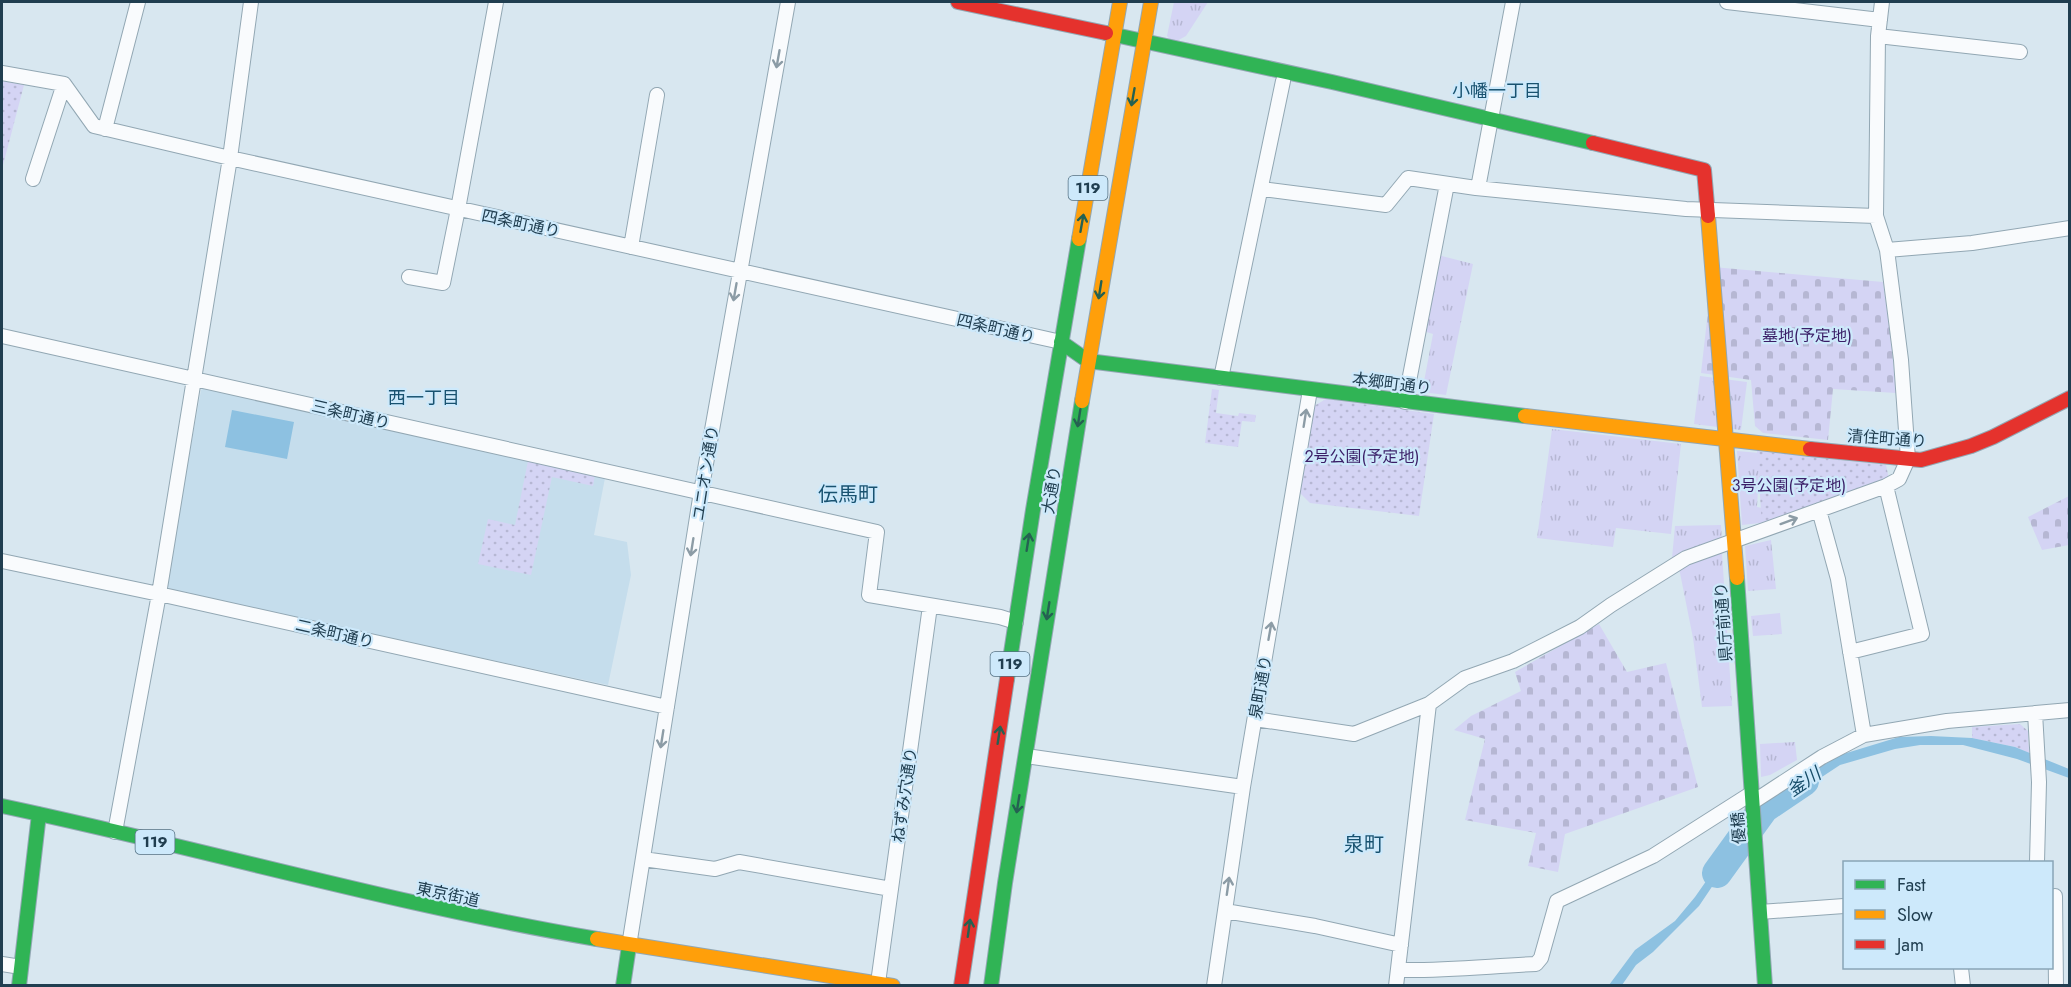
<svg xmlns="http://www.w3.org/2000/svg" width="2071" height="987" font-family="Jost,'Noto Sans JP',sans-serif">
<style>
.built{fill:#c5ddec}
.grass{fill:url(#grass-tufts)}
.cemetery{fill:url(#cemetery-stones)}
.park{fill:url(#park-dots)}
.water{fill:#8dc1e1}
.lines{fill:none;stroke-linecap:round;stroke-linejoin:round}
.river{stroke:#8dc1e1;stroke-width:30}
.street-casing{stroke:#92a7b3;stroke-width:16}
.fast-casing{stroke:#92a7b3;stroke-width:16}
.slow-casing{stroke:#92a7b3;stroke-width:16}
.jam-casing{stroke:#92a7b3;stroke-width:16}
.street{stroke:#f9fbfd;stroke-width:14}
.fast{stroke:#30b455;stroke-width:14}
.slow{stroke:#ff9f0a;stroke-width:14}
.jam{stroke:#e5322d;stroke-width:14}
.oneway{stroke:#8c9ca6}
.oneway2{stroke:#256152}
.labels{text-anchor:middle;stroke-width:4.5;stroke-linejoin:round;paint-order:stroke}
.shield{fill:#cde9fb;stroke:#547183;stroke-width:1.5}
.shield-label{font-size:15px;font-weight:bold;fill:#203e50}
.street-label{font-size:16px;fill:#203e50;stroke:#cde9fb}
.park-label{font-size:16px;fill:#3a1e67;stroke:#cde9fb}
.neighbourhood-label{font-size:18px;fill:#185270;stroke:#cde9fb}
.water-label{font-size:18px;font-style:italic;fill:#164c68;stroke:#cde9fb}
.quarter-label{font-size:20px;fill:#185270;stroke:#cde9fb}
</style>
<defs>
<pattern id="grass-tufts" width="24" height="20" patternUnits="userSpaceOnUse" patternTransform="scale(1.5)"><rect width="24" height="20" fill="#d4d4f4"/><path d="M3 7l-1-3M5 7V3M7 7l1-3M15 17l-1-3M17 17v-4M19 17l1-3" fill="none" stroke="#b6b7d3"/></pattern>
<pattern id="cemetery-stones" width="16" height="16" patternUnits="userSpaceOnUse" patternTransform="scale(1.5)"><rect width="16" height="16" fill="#d4d4f4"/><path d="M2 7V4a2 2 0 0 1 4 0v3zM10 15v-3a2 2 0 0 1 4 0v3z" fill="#b6b7d3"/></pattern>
<pattern id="park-dots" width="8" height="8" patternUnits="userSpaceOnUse" patternTransform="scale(1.5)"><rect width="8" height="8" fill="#d4d4f4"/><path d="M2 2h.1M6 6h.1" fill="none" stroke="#b6b7d3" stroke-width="1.8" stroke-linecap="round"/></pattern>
</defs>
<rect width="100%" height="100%" fill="#d8e7f0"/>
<path class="built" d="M207,387L429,439L605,478L594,535L627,542L631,575L608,685L171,591L166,584L201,390Z"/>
<path class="grass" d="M1174,2H1208L1186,36L1173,43L1167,36Z
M1438,255L1473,264L1446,395L1422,392L1433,334L1423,331Z
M1700,376L1747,382L1741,430L1694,424Z
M1552,429L1681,444L1671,534L1616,528L1613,547L1537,538Z
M1737,451L1760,453L1757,507L1768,509L1769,522L1742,525Z
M1721,525L1722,541L1672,558L1675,526Z
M1771,540L1776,589L1748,591L1745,546Z
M1722,553L1732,706L1702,707L1693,638L1679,568Z
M1780,613L1782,634L1753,636L1751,616Z
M1795,742L1797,760L1770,775L1761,777L1760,744Z"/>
<path class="cemetery" d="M1713,267L1883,282L1891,340L1896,393L1833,389L1828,440L1763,433L1755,426L1751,380L1701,373Z
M2069,496V545L2042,550L2028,517Z
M1599,624L1627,672L1666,663L1698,787L1565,834L1558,872L1528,866L1536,833L1465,820L1485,739L1454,730L1471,716L1521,691L1515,672Z"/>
<path class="park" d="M2,81L24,85L2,169Z
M1212,389L1219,390L1216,413L1238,416L1239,413L1256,415L1255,422L1242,421L1238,447L1205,443Z
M1326,399L1434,414L1419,516L1310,503L1300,493L1314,406Z
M1757,451L1886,465L1889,479L1762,525Z
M528,461L595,475L593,486L552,477L531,575L478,564L488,519L515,525Z
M2020,724L2028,731L2029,753L2015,747L1972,738V727Z"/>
<path class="water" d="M232,410L294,422L287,459L225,447Z
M1931,736L1972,738L2015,747L2069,769V778L2017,759L1963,745H1920L1895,749L1840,765L1772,810L1771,797L1840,755L1899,737Z
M1739,832L1740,845L1699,906L1653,952L1636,965L1622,985H1609L1635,950L1675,921L1695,897L1709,877L1719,857Z"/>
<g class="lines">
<path class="river" d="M1717,873L1764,808L1804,781"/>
<defs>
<path id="street" d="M1727,2L1880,20
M1878,36L2020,52
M2,73L64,84L94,126L230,158L1061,342
M105,129L138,2
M33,179L64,84
M1478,188L1513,2
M1262,189L1386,205L1408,178L1476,188L1686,209L1876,216
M631,247L657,95
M1887,250L1972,243L2070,228
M409,277L443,283L458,209L496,2
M2,336L877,532L869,595L1000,617L1016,622
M1221,378L1283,81
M1405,402L1447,184
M1819,510L1838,579L1864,735
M2,561L159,594L667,707
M1850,652L1922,634L1886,486
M1429,704L1465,678L1513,661L1580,627L1611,605L1686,558L1886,486L1899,479L1908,459L1901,360L1887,250L1876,216L1878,36L1882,2
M2035,713L2039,782L2037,862
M1255,719L1354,734L1429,704L1396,986
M1026,756L1243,787
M1753,802L1822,757L1864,735L1947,721L2070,710
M115,832L159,594L230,158L251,2
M643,859L715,869L739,862L891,889
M2055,896L2056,986
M1225,911L1315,926L1401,945
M1760,912L1844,906
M629,946L701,492L788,2
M2,964L21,967
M1961,968L1963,986
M1398,970C1444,971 1490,966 1536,964L1541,958L1557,901L1653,856L1752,793
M878,983L930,606
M1214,986L1243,787L1310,390"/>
<path id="fast" d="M1106,33L1332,82L1593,143
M1061,342L1088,361L1525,416
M1737,578L1765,986
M1007,679L1033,510L1079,239
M2,806C201,848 396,905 597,939
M19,986L39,814
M623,986L629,946
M991,986L1005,883L1082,401"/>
<path id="slow" d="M1708,216L1737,578
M1079,239L1120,2
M1082,401L1151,2
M1525,416L1810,449
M597,939L893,986"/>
<path id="jam" d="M958,2L1106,33
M1593,143L1704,170L1708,216
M1810,449L1921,460L1971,446L1993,437L2070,398
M961,986L1007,679"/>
</defs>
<use href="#street" class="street-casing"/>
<use href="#fast" class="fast-casing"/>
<use href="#slow" class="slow-casing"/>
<use href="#jam" class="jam-casing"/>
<use href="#street" class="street"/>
<use href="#fast" class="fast"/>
<use href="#slow" class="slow"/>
<use href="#jam" class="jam"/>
</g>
<defs><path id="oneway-shaft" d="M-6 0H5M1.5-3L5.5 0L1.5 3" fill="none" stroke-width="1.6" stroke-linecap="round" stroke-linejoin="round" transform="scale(1.5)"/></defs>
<g class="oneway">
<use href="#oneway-shaft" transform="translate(778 59) rotate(100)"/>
<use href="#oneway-shaft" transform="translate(735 292) rotate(100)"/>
<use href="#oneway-shaft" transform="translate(1305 418) rotate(-81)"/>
<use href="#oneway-shaft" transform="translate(1789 521) rotate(-20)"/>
<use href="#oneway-shaft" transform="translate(692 547) rotate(99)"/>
<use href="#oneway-shaft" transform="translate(1270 631) rotate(-80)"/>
<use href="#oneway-shaft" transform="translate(662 739) rotate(99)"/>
<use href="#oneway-shaft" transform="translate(1228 886) rotate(-82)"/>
</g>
<g class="oneway2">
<use href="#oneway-shaft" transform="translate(1133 97) rotate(100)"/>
<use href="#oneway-shaft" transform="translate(1082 223) rotate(-80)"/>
<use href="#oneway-shaft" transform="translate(1100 290) rotate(99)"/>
<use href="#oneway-shaft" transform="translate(1079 418) rotate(99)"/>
<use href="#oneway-shaft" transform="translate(1028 542) rotate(-81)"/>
<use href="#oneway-shaft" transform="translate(1048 611) rotate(99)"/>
<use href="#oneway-shaft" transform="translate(999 735) rotate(-81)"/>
<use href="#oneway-shaft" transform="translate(1018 804) rotate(99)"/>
<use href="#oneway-shaft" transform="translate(969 928) rotate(-82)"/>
</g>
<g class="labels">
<g class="shield">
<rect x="1068.5" y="176" width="39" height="24" rx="4.5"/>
<rect x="990.5" y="652" width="39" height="24" rx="4.5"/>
<rect x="135.5" y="830" width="39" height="24" rx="4.5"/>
</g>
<g class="shield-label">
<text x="1088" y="193">119</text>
<text x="1010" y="669">119</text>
<text x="155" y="847">119</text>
</g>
<g class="street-label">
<text transform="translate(521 223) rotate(12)" y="6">四条町通り</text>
<text transform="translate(996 328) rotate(13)" y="6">四条町通り</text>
<text transform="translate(1392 383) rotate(7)" y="6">本郷町通り</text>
<text transform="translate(351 414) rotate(13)" y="6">三条町通り</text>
<text transform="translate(1887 438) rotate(4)" y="6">清住町通り</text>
<text transform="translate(705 473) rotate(-81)" y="6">ユニオン通り</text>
<text transform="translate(1051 490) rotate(-81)" y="6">大通り</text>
<text transform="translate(1723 622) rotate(-94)" y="6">県庁前通り</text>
<text transform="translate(335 633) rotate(13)" y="6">二条町通り</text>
<text transform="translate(1260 687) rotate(-80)" y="6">泉町通り</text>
<text transform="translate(904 795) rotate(-82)" y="6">ねずみ穴通り</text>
<text transform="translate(1738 828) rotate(-94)" y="6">優橋</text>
<text transform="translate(448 894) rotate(12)" y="6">東京街道</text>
</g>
<g class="park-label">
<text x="1807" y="341">墓地(予定地)</text>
<text x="1362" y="462">2号公園(予定地)</text>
<text x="1789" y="491">3号公園(予定地)</text>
</g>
<g class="neighbourhood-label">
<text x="1497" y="97">小幡一丁目</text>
<text x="424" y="404">西一丁目</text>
</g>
<g class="water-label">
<text transform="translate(1804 782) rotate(-34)" y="6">釜川</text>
</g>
<g class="quarter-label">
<text x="848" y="501">伝馬町</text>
<text x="1364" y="851">泉町</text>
</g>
</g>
<rect width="2071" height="987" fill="none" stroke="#203e50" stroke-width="6"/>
<rect x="1843" y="861" width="210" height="108" fill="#cde9fb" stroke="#88a5b7" stroke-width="1.5"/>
<rect x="1855" y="880" width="30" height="9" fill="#30b455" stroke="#88a5b7" stroke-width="1.5"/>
<text x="1897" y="891" font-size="18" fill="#203e50">Fast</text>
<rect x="1855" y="910" width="30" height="9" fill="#ff9f0a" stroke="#88a5b7" stroke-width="1.5"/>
<text x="1897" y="921" font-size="18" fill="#203e50">Slow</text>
<rect x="1855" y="940" width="30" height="9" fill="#e5322d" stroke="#88a5b7" stroke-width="1.5"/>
<text x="1897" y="951" font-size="18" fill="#203e50">Jam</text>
</svg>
